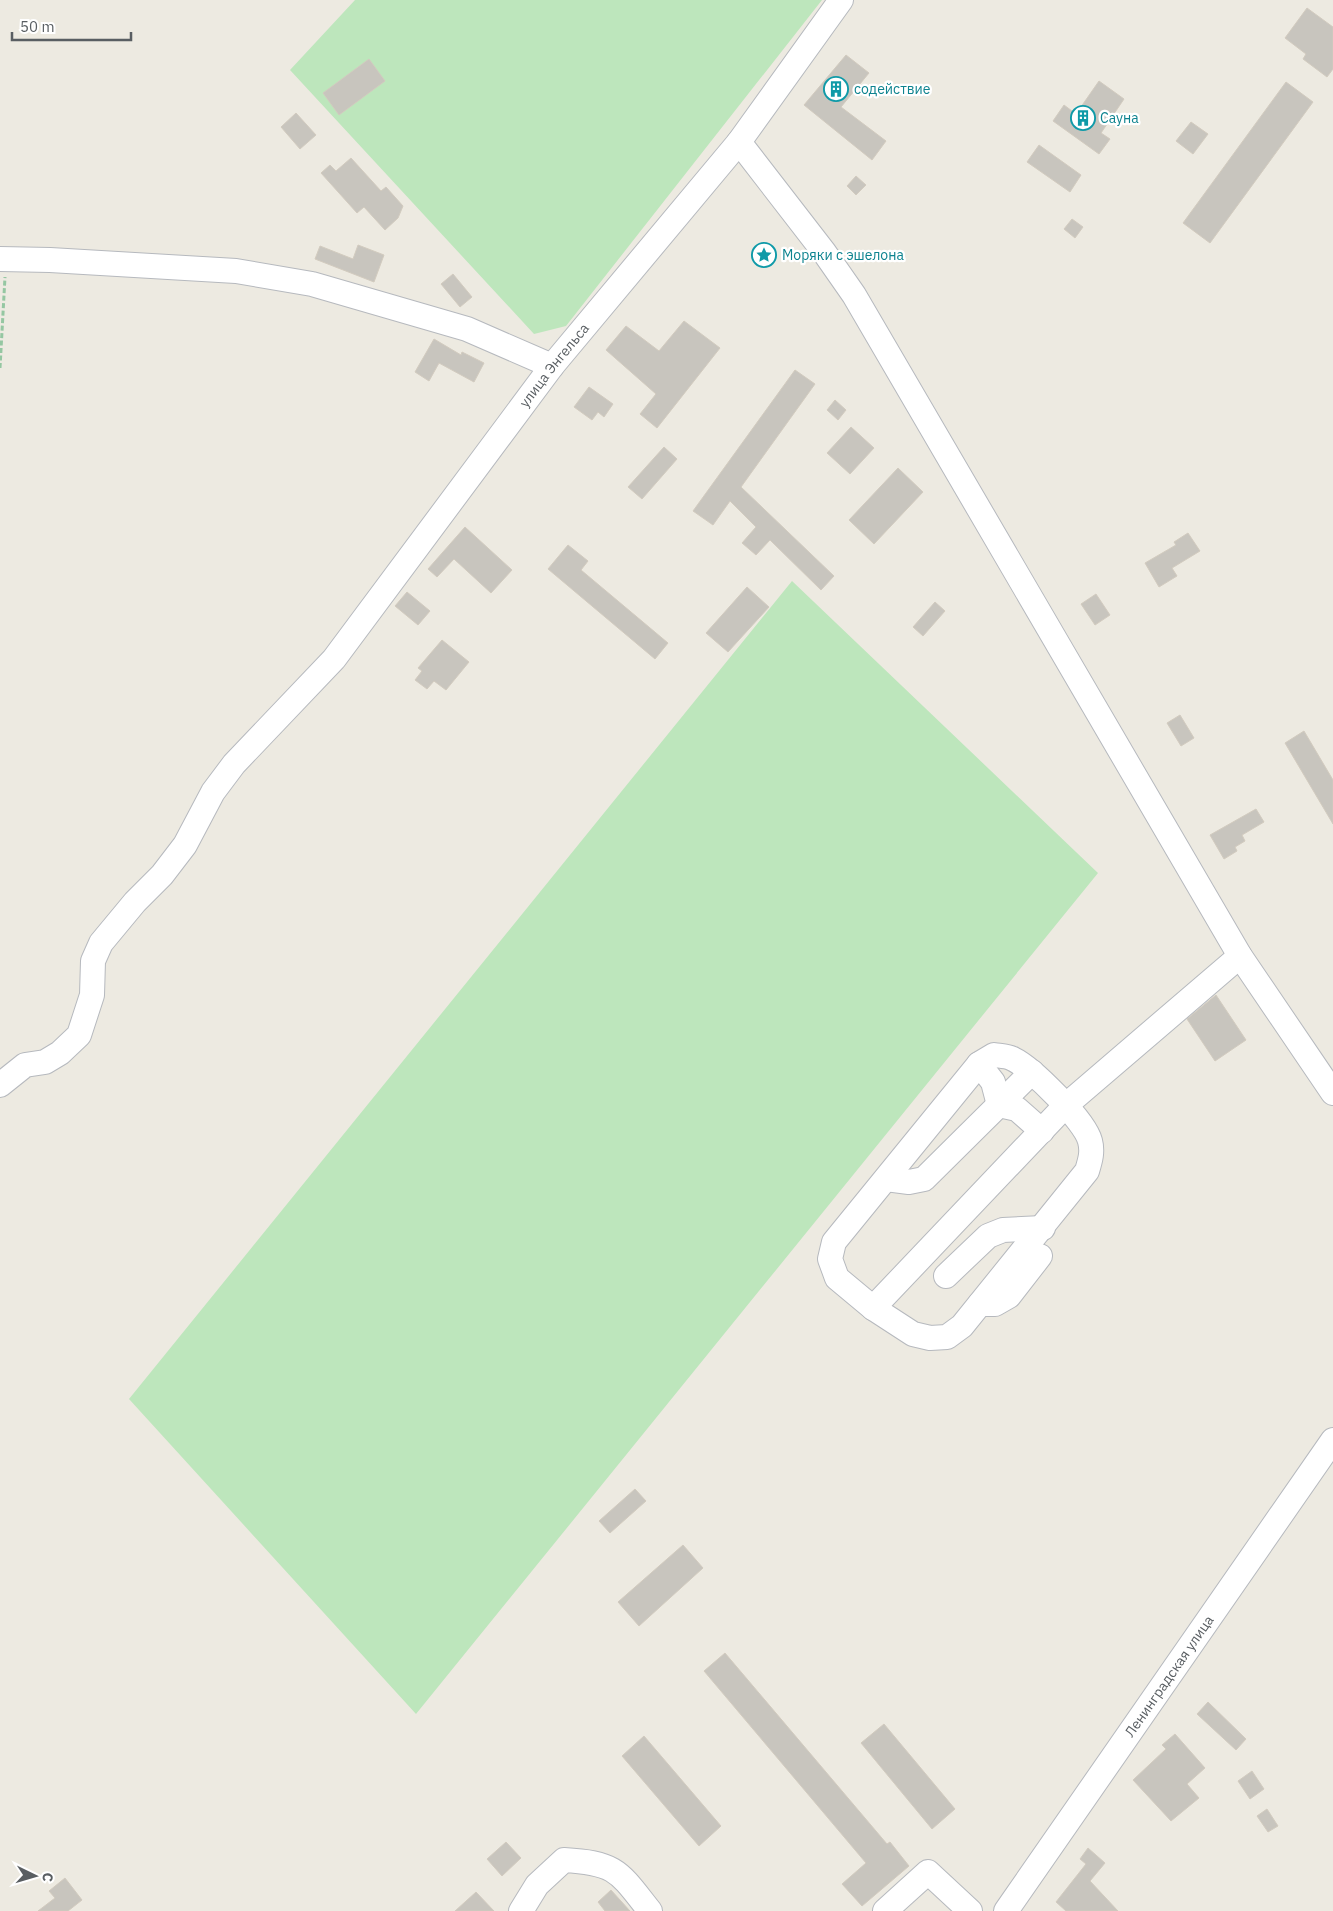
<svg xmlns="http://www.w3.org/2000/svg" width="1333" height="1911" font-family="'IBM Plex Sans',sans-serif">
<style>
.green{fill:#bde6bc}
.building{fill:#c8c5be;stroke:#d2cbbf}
.lines{fill:none;stroke-linecap:round;stroke-linejoin:round}
.minor-casing{stroke:#b6b9be;stroke-width:26}
.path{stroke:#95c7a2;stroke-width:3;stroke-dasharray:5 2.5;stroke-linecap:butt}
.minor{stroke:#fff;stroke-width:24}
.labels{text-anchor:middle;stroke-width:4.5;stroke-linejoin:round;paint-order:stroke}
.culture-label{font-size:14px;fill:#0d838f;stroke:#fff;text-anchor:start}
.street-label{font-size:14px;fill:#595e62;stroke:#fff}
</style>
<rect width="100%" height="100%" fill="#edeae1"/>
<path class="green" d="M355,0H822L566,326L534,334L290,70Z
M792,581L1098,873L416,1714L129,1399Z"/>
<path class="building" d="M1307,8L1333,27V69L1327,77L1303,59L1306,54L1285,38Z
M846,55L869,73L841,107L886,141L872,160L804,105Z
M369,59L385,81L339,115L323,93Z
M1099,81L1124,99L1101,133L1110,139L1099,154L1053,121L1064,105L1076,114Z
M1286,82L1313,102L1210,243L1183,223Z
M296,113L316,135L300,149L281,127Z
M1191,122L1208,134L1193,154L1176,141Z
M1039,145L1081,175L1070,192L1027,162Z
M351,158L381,191L386,187L403,206L398,218L385,230L364,207L357,213L321,173L330,165L336,171Z
M856,176L866,185L856,195L847,186Z
M1072,219L1083,227L1075,238L1064,229Z
M358,245L384,255L374,282L315,259L320,246L353,259Z
M453,274L472,297L460,307L441,284Z
M684,321L720,348L657,428L640,414L656,394L606,350L626,326L659,351Z
M434,339L461,355L462,352L484,363L474,382L439,363L429,381L415,372Z
M795,370L815,384L741,487L834,576L821,590L770,540L756,555L742,543L756,527L730,501L713,525L693,511Z
M589,387L613,404L604,417L598,412L592,420L574,407Z
M835,400L846,410L838,420L827,410Z
M851,427L874,448L850,474L827,453Z
M664,447L677,459L642,499L628,487Z
M898,468L923,492L874,544L849,520Z
M465,527L512,570L491,593L454,559L437,577L428,569Z
M1188,533L1200,551L1172,568L1177,576L1159,587L1145,563L1176,545L1174,542Z
M568,545L588,561L581,570L668,643L655,659L548,569Z
M747,587L769,607L728,652L706,633Z
M407,592L430,611L418,625L395,606Z
M1096,594L1110,615L1095,625L1081,604Z
M935,602L945,611L923,636L913,627Z
M442,640L469,662L446,690L434,681L427,689L415,680L422,671L418,668Z
M1180,715L1194,738L1181,746L1167,723Z
M1304,731L1333,780V824L1285,743Z
M1256,809L1264,822L1242,835L1245,841L1235,847L1237,851L1224,859L1210,835Z
M1216,995L1246,1040L1215,1061L1187,1019Z
M635,1489L646,1501L610,1533L599,1521Z
M683,1545L703,1568L639,1626L618,1602Z
M725,1653L887,1844L890,1842L909,1866L862,1906L842,1884L866,1863L704,1671Z
M1208,1702L1246,1739L1236,1750L1197,1714Z
M884,1724L955,1809L932,1829L861,1743Z
M1175,1734L1205,1768L1187,1784L1199,1798L1171,1821L1133,1780L1166,1749L1162,1745Z
M644,1736L721,1826L699,1846L622,1756Z
M1252,1771L1264,1789L1250,1799L1238,1781Z
M1267,1809L1278,1826L1268,1832L1257,1816Z
M506,1842L521,1858L502,1876L487,1859Z
M1088,1848L1105,1863L1090,1881L1118,1911H1066L1056,1902L1086,1864L1080,1859Z
M65,1878L82,1900L68,1911H38L55,1898L49,1891Z
M611,1890L630,1911H605L598,1902Z
M476,1892L494,1911H455Z"/>
<g class="lines">
<defs>
<g id="minor">
<path d="M739,142L824,252L854,295L1240,956L1333,1093"/>
<path d="M0,259L50,260L236,271L312,284L467,329L552,366"/>
<path d="M994,1055C1000,1056 1008,1056 1013,1059C1032,1068 1085,1121 1090,1141C1093,1152 1090,1161 1087,1171L962,1326L947,1337L930,1338L913,1334L873,1308L837,1278L830,1259L834,1242L979,1064Z"/>
<path d="M979,1064L993,1082L999,1105L1017,1109L1042,1131"/>
<path id="s1" d="M0,1085L25,1065L45,1062L60,1053L79,1035L92,995L93,961L101,943L135,902L162,875L185,845L213,792L234,764L334,659L552,366L739,142L841,0"/>
<path d="M886,1179L909,1182L924,1179L1032,1072"/>
<path d="M946,1276L988,1236L1003,1230L1043,1228"/>
<path d="M980,1304H995L1009,1296L1040,1256"/>
<path d="M873,1308L1065,1106L1240,956"/>
<path d="M521,1911L537,1885L564,1860C617,1863 619,1872 650,1911"/>
<path d="M885,1911L928,1872L970,1911"/>
<path id="s2" d="M1006,1911L1333,1440"/>
</g>
</defs>
<use href="#minor" class="minor-casing"/>
<path class="path" d="M0,368L5,277"/>
<use href="#minor" class="minor"/>
</g>
<defs>
<symbol id="building-ring" viewBox="-11 -11 22 22"><circle r="9.5" fill="#fff" stroke="#0f9aa8" stroke-width="1.5"/><path d="M-4-6H4V6H1V3H-1V6H-4ZM-2.5-4.3h1.7v1.8h-1.7ZM.8-4.3h1.7v1.8H.8ZM-2.5-1h1.7V.8h-1.7ZM.8-1h1.7V.8H.8Z" fill="#0f9aa8"/></symbol>
<symbol id="sight-ring" viewBox="-11 -11 22 22"><circle r="9.5" fill="#fff" stroke="#0f9aa8" stroke-width="1.5"/><path d="M0-6L1.8-2.2L6-1.7L2.9 1.2L3.7 5.4L0 3.3L-3.7 5.4L-2.9 1.2L-6-1.7L-1.8-2.2Z" fill="#0f9aa8"/></symbol>
</defs>
<g fill-rule="evenodd">
<use href="#building-ring" x="822" y="75" width="28" height="28"/>
<use href="#building-ring" x="1069" y="104" width="28" height="28"/>
<use href="#sight-ring" x="750" y="241" width="28" height="28"/>
</g>
<g class="labels">
<g class="culture-label">
<text x="854" y="94">содействие</text>
<text x="1100" y="123">Сауна</text>
<text x="782" y="260">Моряки с эшелона</text>
</g>
<g class="street-label">
<text dy="5" stroke="none"><textPath href="#s1" startOffset="928">улица Энгельса</textPath></text>
<text dy="5" stroke="none"><textPath href="#s2" startOffset="286">Ленинградская улица</textPath></text>
</g>
</g>
<g transform="translate(35 1876) rotate(95)" stroke="#ffffff" stroke-width="4" paint-order="stroke">
<path d="M0-4L9 19L0 12L-9 19Z" fill="#595e62"/>
<text y="-8" font-size="14" font-weight="bold" text-anchor="middle" fill="#595e62">С</text>
</g>
<path d="M12 32v8h119v-8" fill="none" stroke="#595e62" stroke-width="2.5"/>
<text x="20" y="32" font-size="15" fill="#595e62" stroke="#ffffff" stroke-width="4" paint-order="stroke">50 m</text>
</svg>
